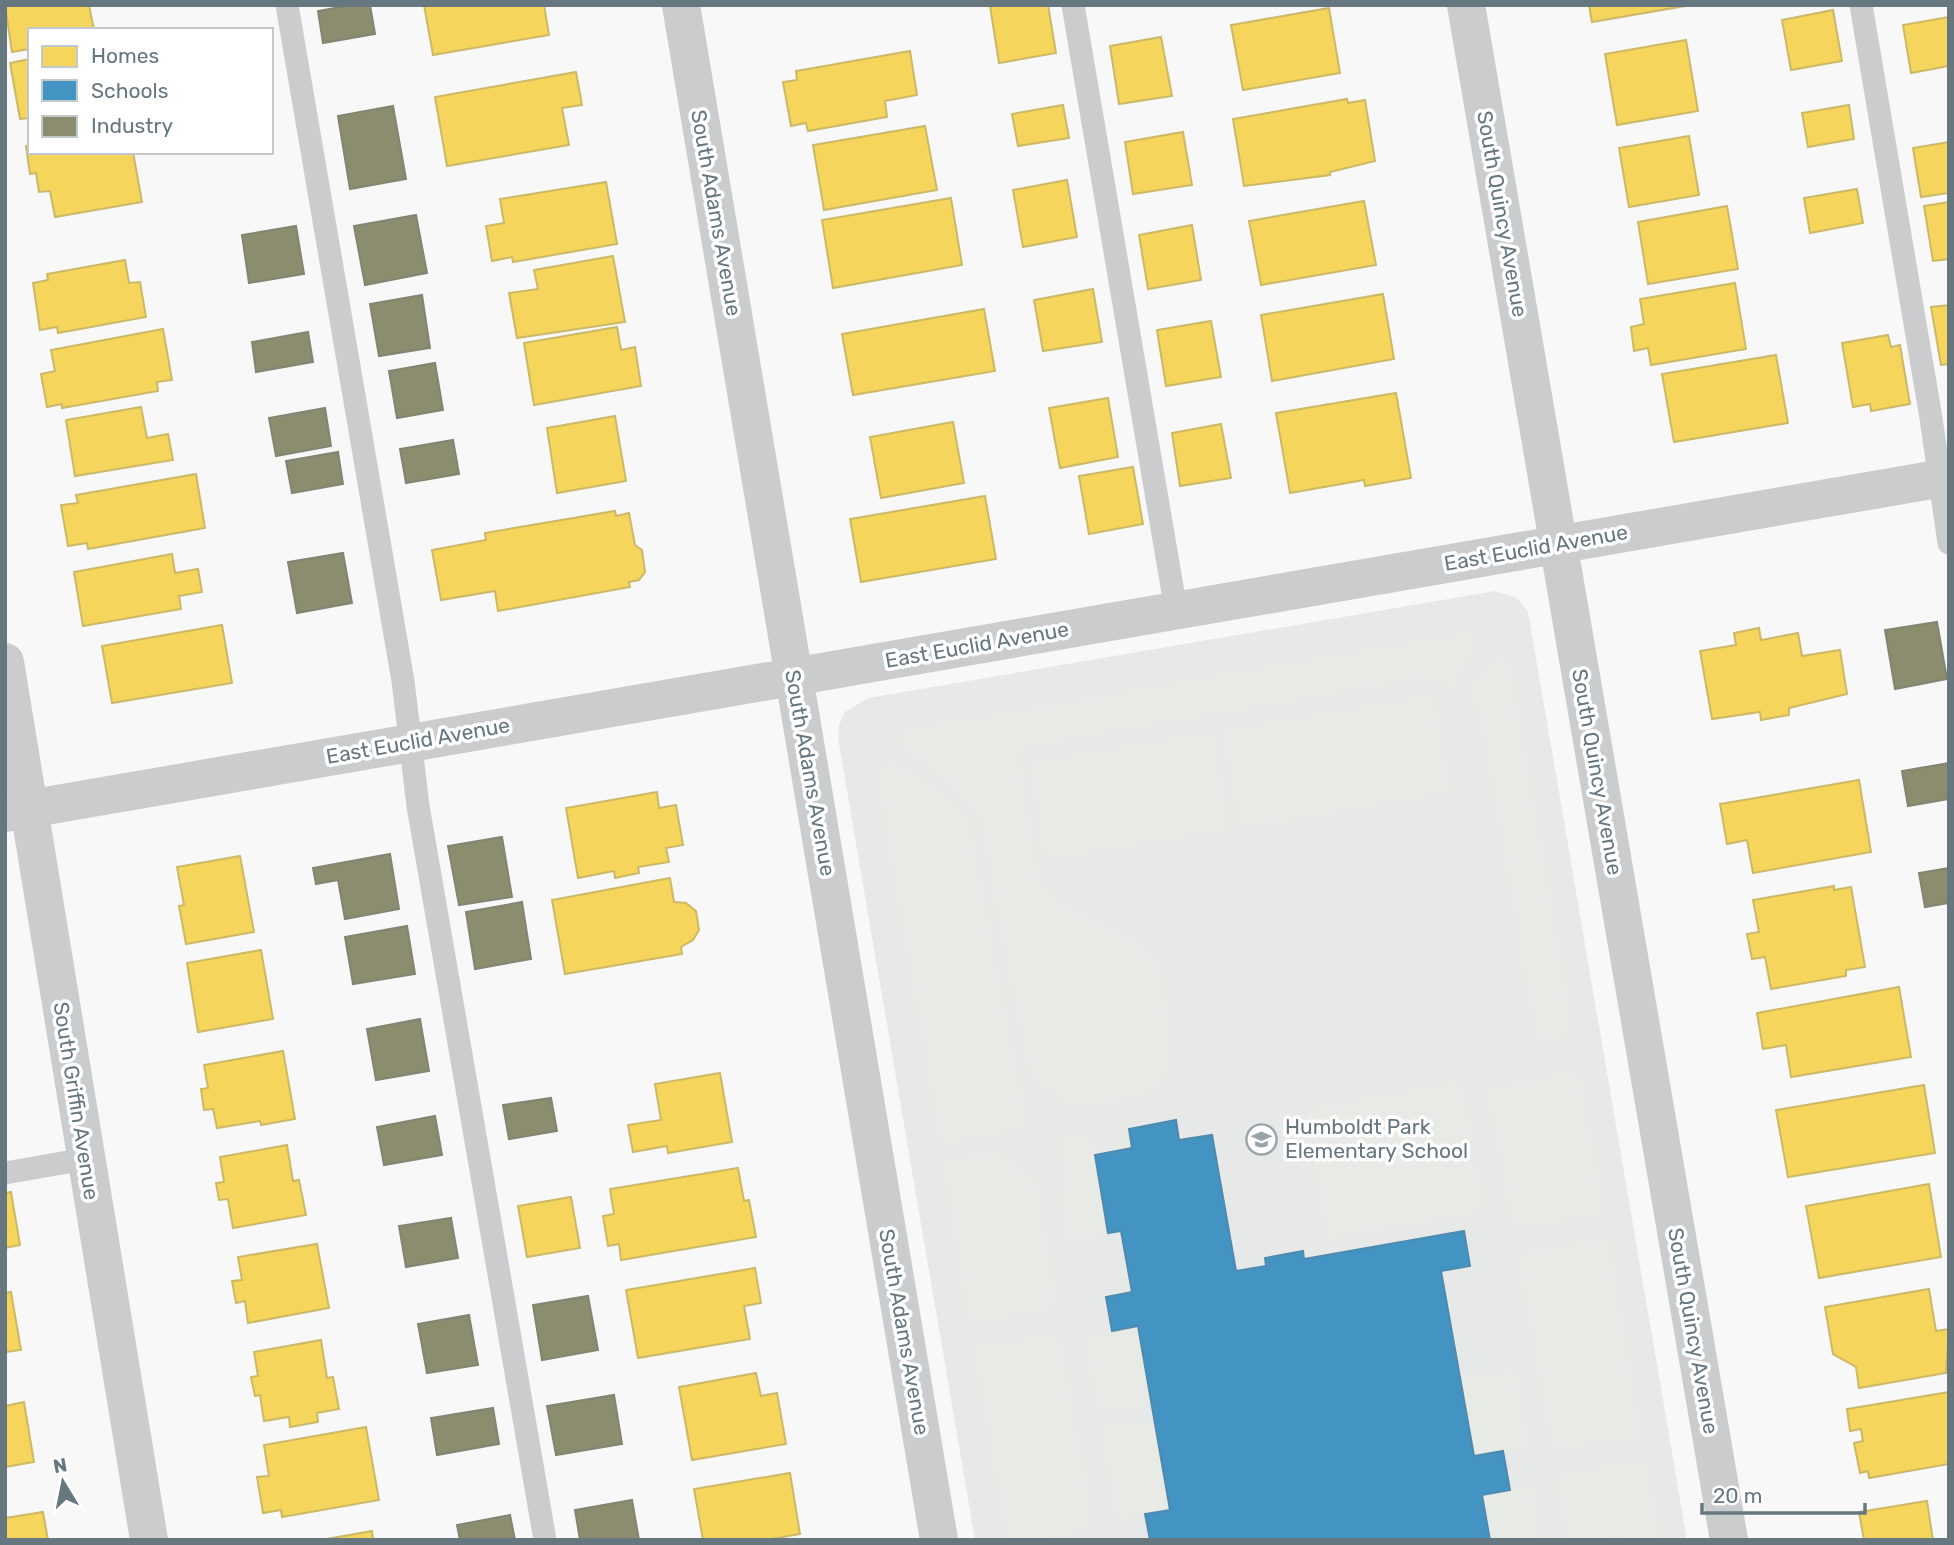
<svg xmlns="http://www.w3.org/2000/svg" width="1954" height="1545" font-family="Rubik,sans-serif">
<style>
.built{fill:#e7e9e8}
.green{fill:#e8eae6}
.homes{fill:#f6d55c;stroke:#cbb967;stroke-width:2}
.schools{fill:#4393c3;stroke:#4e8baf;stroke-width:2}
.industry{fill:#8c8c6e;stroke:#818673;stroke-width:2}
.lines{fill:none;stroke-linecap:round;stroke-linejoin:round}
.lane{stroke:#cbcccd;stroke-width:23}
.street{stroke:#cbcccd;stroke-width:38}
.labels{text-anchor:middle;stroke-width:7;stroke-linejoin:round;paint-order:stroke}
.street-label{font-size:21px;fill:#667780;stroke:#fff}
.poi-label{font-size:21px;fill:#667780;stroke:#fff;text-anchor:start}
</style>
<rect width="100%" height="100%" fill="#f8f8f8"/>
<path class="built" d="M1495,591L1517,598L1528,611L1687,1540H975L838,738L839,725L845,712L868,698Z"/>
<path class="green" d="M1465,633L1471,637L1474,650L1453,689L1435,676L1018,748L1039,880C1064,919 1141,924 1158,967C1165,982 1171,1047 1169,1063C1168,1069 1163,1077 1160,1082C1149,1098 1087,1112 1070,1104C1054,1096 1040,1082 1028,1070L979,815L957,790L906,750L901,738L908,729Z
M1496,658L1510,662L1572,1028L1565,1036L1537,1041L1479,707L1466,697L1489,663Z
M1434,695L1450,792L1240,829L1223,731Z
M1214,732L1230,829L1045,860L1029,763Z
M889,762L898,763L947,796L969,819L1028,1128L941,1145L876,772Z
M1562,1074L1580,1076L1605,1212L1522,1228L1512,1223L1487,1089Z
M1461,1081L1485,1211L1328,1238L1305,1110Z
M1091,1133L1108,1233L1068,1243L1061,1202L1066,1177L1060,1138Z
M996,1151L1037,1182L1056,1300L1049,1310L969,1322L943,1160Z
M1608,1238L1642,1436L1558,1449L1550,1441L1519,1261L1526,1252Z
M1138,1326L1151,1403L1098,1412L1085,1335Z
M1052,1334L1060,1339L1093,1522L1087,1530L1033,1540H1007L974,1348Z
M1515,1369L1529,1449L1474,1456L1460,1378Z
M1154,1419L1170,1510L1117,1519L1101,1428Z
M1646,1460L1660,1540H1622L1621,1536L1567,1540L1556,1480L1561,1474Z
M1532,1483L1541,1540H1490L1482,1495L1509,1491V1486Z"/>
<path class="homes" d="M5,5H89L94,30H30V49L12,52Z
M424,5H544L549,35L433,55Z
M1048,5L1056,53L999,63L990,6Z
M1589,5H1691L1592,22Z
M1329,8L1340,73L1243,90L1231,25Z
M1833,10L1842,61L1791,70L1782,20Z
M1949,17V66L1911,73L1903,25Z
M1161,37L1172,96L1119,104L1110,46Z
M1686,40L1698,111L1617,125L1605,54Z
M910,51L917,95L885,101L887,117L808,131L806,123L791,126L783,82L797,80L796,71Z
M30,59V118L20,119L10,63Z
M576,72L582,105L562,108L569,145L447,166L435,97Z
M1347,99L1348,103L1365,100L1375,161L1330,172V175L1244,186L1233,119Z
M1063,105L1069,138L1018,146L1012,114Z
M1849,105L1854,139L1808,147L1802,113Z
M925,126L937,190L824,210L813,145Z
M1183,132L1192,185L1133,194L1125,142Z
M1689,136L1699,195L1629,207L1619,148Z
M1949,142V193L1921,197L1913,148Z
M30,145V152H133L142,202L55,217L50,191L39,192L36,173L30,174L26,146Z
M1067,180L1077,237L1023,247L1013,190Z
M606,182L617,244L513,262L512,257L492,261L486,226L504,223L500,199Z
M1857,189L1863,223L1810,233L1804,198Z
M951,198L962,265L833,288L822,220Z
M1364,201L1376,265L1261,285L1249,221Z
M1949,202V259L1933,261L1924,206Z
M1727,206L1738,269L1648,284L1638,222Z
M1192,225L1201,280L1148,289L1139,235Z
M613,256L625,322L517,338L509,293L538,289L534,270Z
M125,260L129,283L140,282L146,317L58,333L57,327L40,330L33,283L48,280L47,274Z
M1735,283L1746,349L1651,365L1648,348L1634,351L1631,327L1644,324L1640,299Z
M1093,289L1102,342L1043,351L1034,300Z
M1383,294L1394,359L1272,381L1261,315Z
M1949,305V364L1941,365L1931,307Z
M984,309L995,371L853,395L842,334Z
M1211,321L1221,377L1166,386L1157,330Z
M617,327L621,350L635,347L641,386L534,405L524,343Z
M163,329L172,380L157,382L158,391L62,408V404L47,407L41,374L55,371L51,350Z
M1888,335L1891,347L1900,345L1910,404L1871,411L1870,404L1853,407L1842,343Z
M1776,355L1788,423L1674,442L1662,374Z
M1396,393L1411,478L1365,486L1364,480L1290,493L1276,413Z
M1108,398L1118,457L1060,468L1049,408Z
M141,407L147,438L168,434L173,460L75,476L66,420Z
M615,416L626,481L557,493L547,428Z
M953,422L964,483L881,498L870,437Z
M1221,424L1231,478L1180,486L1172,433Z
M1133,467L1143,524L1089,534L1079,476Z
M196,474L205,528L88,549L87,543L68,546L61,505L78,503L76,495Z
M985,496L996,559L861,582L850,519Z
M615,511L616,516L629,513L635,545L642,550L645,572L639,580L629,582L630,587L498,611L495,591L441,600L432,550L486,540L485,533Z
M172,554L175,573L198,569L202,592L179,596L181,609L83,626L74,572Z
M222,625L232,683L112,703L102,646Z
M1759,628L1761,640L1798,633L1802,656L1840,650L1847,694L1789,708V715L1761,720L1760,712L1712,719L1700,651L1736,645L1734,633Z
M1859,780L1871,852L1753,873L1747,840L1727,844L1720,804Z
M657,792L659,808L676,805L683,845L666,848L669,862L638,867L639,873L615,878L614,871L578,878L566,808Z
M240,856L254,932L186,944L179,906L184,905L177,867Z
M670,878L674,902L686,903L696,911L699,930L693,940L681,947L682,954L565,974L552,900Z
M1834,886V890L1851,887L1865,967L1846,970V976L1771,989L1765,957L1752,959L1747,934L1759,932L1753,900Z
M261,950L273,1019L198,1032L187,963Z
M1899,987L1911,1057L1791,1077L1786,1045L1763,1049L1757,1013Z
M283,1051L295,1119L261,1125L260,1121L217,1128L213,1109L204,1110L201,1089L208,1088L204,1065Z
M720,1073L732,1142L668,1153L667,1146L633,1152L628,1125L661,1120L655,1084Z
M1924,1085L1935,1153L1788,1177L1776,1110Z
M287,1145L293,1181L299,1180L306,1215L233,1228L228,1199L219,1200L216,1183L224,1182L220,1157Z
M738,1168L744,1201L749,1200L756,1237L621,1260L619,1244L608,1246L603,1216L614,1214L610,1189Z
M1929,1184L1941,1257L1819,1278L1806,1206Z
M11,1192L20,1245L5,1248V1193Z
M571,1197L580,1248L527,1257L518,1206Z
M317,1244L329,1308L248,1323L245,1301L236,1303L232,1281L242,1280L238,1257Z
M755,1268L761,1303L744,1306L750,1339L638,1358L626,1290Z
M1929,1289L1936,1331L1949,1329L1946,1373L1859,1388L1856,1367L1833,1354L1825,1307Z
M11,1292L21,1350L5,1352V1293Z
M321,1340L327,1378L333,1377L339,1409L317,1413L318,1422L290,1427L289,1417L264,1421L260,1395L255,1396L251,1377L258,1376L254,1352Z
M756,1373L761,1396L777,1393L786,1444L692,1460L679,1387Z
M1949,1392V1464L1869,1478L1868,1471L1860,1473L1854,1443L1863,1441L1861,1429L1850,1431L1847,1409Z
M24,1402L34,1462L5,1467V1406Z
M366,1427L379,1500L282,1517L281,1510L263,1513L257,1477L269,1476L264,1445Z
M790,1473L800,1534L766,1540H703L694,1489Z
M1927,1501L1933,1540H1864L1859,1512Z
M43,1512L48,1540H5V1518Z
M372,1531L373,1540H321Z"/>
<path class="schools" d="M1176,1120L1179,1140L1212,1135L1236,1271L1266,1266L1265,1258L1303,1251L1304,1259L1464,1231L1470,1266L1441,1271L1474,1456L1503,1451L1510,1490L1482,1495L1490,1540H1150L1145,1514L1170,1510L1138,1326L1112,1331L1106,1297L1132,1292L1121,1231L1108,1233L1095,1155L1132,1148L1129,1129Z"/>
<path class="industry" d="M351,5H370L375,34L323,43L318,11Z
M393,106L406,179L350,189L338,116Z
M416,215L427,273L365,285L354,226Z
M296,226L304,274L249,283L242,235Z
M422,295L430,348L379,356L370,304Z
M308,332L313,362L256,372L252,342Z
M435,363L443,410L397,418L389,371Z
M325,408L331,446L276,456L269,418Z
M453,440L459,474L406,483L400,449Z
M338,452L343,484L292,493L286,461Z
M343,553L352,603L297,613L288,562Z
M1937,622L1947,679L1895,689L1885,630Z
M1949,763V799L1908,806L1902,771Z
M502,837L512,897L459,905L448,846Z
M390,854L399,909L345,919L338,880L316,884L313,868Z
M1949,868V903L1925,907L1919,873Z
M522,902L531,959L475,969L466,912Z
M407,926L415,974L353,984L345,937Z
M420,1019L429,1071L376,1080L367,1029Z
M551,1098L557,1131L509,1139L503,1105Z
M435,1116L442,1155L384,1165L377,1127Z
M451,1218L458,1258L406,1267L399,1226Z
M588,1296L598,1350L542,1360L533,1305Z
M469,1315L478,1365L427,1373L418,1324Z
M614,1395L622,1444L556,1455L547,1406Z
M493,1408L499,1444L437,1455L431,1418Z
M632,1500L639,1540H580L575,1510Z
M510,1515L515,1540H460L457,1525Z"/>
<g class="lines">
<path class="lane" d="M287,5L403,681L418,806L545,1540
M1073,5L1176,610
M1861,5L1931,418L1949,543
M5,1173L85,1159"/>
<path class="street" d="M681,5L939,1540
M1466,5L1729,1540
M5,662L149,1540
M5,813L1949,477"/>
</g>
<defs>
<symbol id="school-ring" viewBox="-11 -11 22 22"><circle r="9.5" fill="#fff" stroke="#99a4aa" stroke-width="1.5"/><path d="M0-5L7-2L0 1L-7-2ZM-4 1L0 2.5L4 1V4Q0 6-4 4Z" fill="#99a4aa"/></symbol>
</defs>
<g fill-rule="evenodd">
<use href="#school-ring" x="1244" y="1122" width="35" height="35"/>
</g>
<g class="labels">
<g class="street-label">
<text transform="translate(716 213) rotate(80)" y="7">South Adams Avenue</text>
<text transform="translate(1502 214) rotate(80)" y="7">South Quincy Avenue</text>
<text transform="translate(1536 548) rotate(-10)" y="7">East Euclid Avenue</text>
<text transform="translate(977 645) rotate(-10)" y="7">East Euclid Avenue</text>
<text transform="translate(418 741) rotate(-10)" y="7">East Euclid Avenue</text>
<text transform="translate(1597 772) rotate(80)" y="7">South Quincy Avenue</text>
<text transform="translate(810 773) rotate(80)" y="7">South Adams Avenue</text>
<text transform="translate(76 1101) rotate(81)" y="7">South Griffin Avenue</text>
<text transform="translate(1693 1331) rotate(80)" y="7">South Quincy Avenue</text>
<text transform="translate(904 1332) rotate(80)" y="7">South Adams Avenue</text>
</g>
<g class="poi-label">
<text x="1285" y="1134">Humboldt Park<tspan x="1285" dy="24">Elementary School</tspan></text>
</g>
</g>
<rect width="1954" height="1545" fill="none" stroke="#667780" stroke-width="14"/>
<rect x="28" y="28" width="245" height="126" fill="#ffffff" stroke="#c2c9cc" stroke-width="2"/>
<rect x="42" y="46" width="35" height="21" fill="#f6d55c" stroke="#c2c9cc" stroke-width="2"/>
<text x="91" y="63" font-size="21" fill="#667780">Homes</text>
<rect x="42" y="80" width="35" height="21" fill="#4393c3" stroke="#c2c9cc" stroke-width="2"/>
<text x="91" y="98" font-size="21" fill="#667780">Schools</text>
<rect x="42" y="116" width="35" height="21" fill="#8c8c6e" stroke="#c2c9cc" stroke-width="2"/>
<text x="91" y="133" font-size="21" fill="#667780">Industry</text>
<g transform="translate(63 1482) rotate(350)" stroke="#ffffff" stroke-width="5" paint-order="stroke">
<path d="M0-5L12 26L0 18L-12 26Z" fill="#667780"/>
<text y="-10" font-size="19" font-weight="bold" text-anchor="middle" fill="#667780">N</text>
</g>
<path d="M1702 1503v10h163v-10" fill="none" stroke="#667780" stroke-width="3.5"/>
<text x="1713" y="1503" font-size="21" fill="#667780" stroke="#ffffff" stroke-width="5" paint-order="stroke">20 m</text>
</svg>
